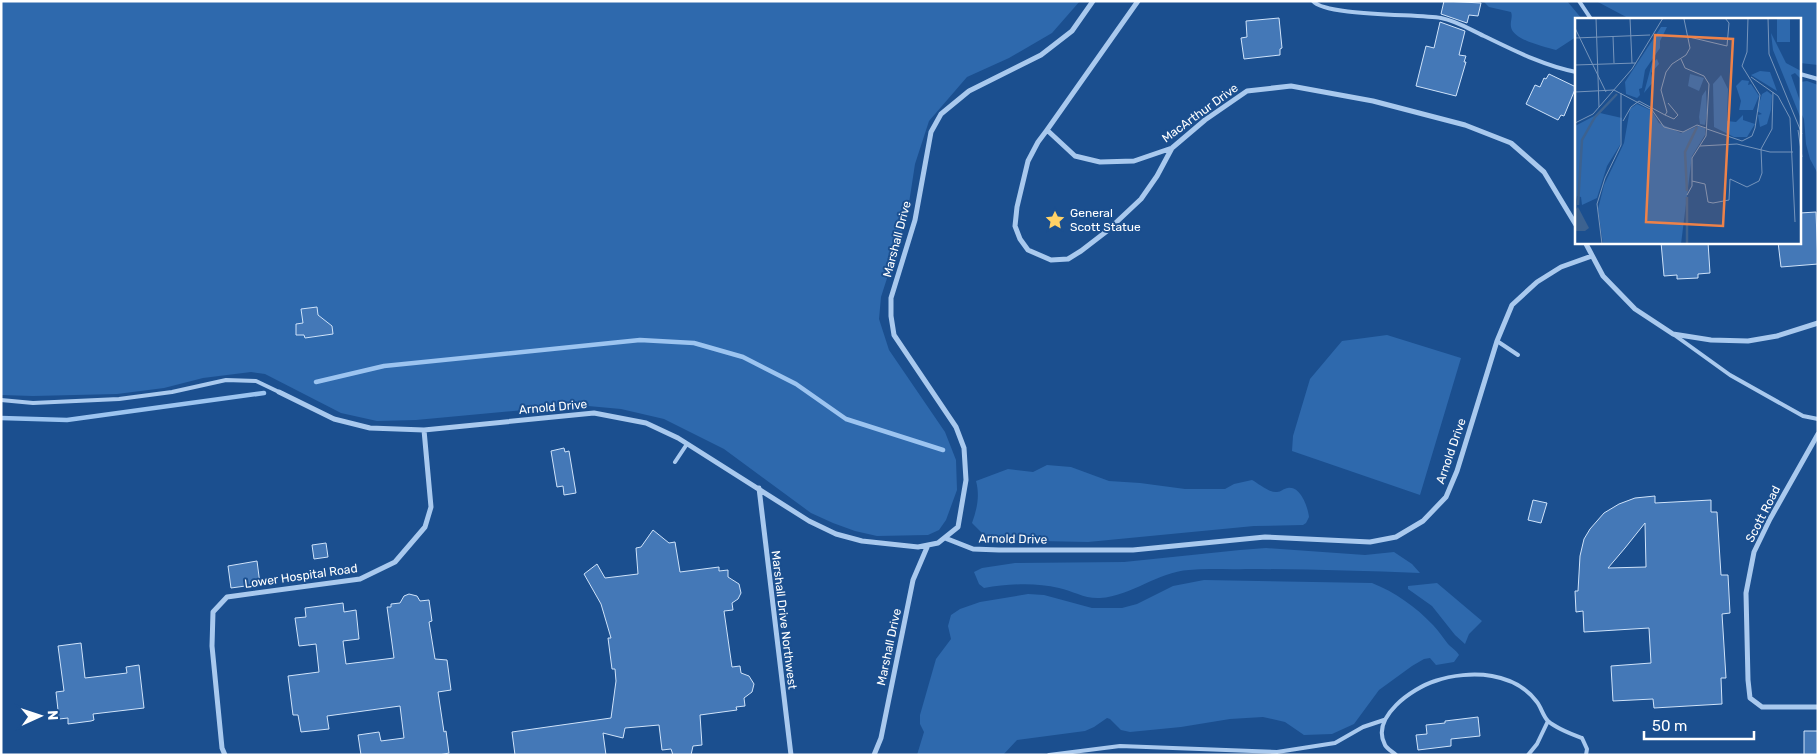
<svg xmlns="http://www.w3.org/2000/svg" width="1819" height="756" font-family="Rubik,sans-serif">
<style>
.green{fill:#2e69ad}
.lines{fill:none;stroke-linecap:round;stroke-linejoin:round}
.stream{stroke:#9cc4f0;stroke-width:4.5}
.building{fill:#4478b7;stroke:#cfe3fa;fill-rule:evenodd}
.service{stroke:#a9c9ee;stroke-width:4}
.minor{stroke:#a9c9ee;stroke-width:5}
.labels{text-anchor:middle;stroke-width:4;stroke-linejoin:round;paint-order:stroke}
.street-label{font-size:12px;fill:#fff;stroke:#1b4f8f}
.poi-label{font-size:12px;fill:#fff;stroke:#1b4f8f;text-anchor:start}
.inset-river{fill:none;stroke:#3c6290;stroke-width:2.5}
.inset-road{fill:none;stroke:#7695bc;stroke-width:1}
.view{fill:#ee8249;fill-opacity:0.15;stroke:#ee8249;stroke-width:2.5}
.inset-edge{fill:none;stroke:#fff;stroke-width:2.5}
</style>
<rect width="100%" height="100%" fill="#1b4f8f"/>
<path class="green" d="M1,1H1080L1052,33L1009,58L967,77L929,121L915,164L907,216L881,297L879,319L889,350L945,432L956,460L957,490L946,520L939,530L928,535L877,536L855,531L833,523L811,513L724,449L664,419L621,409L577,405L416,420L377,421L341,413L265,374L251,372L203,378L164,388L117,394L33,396L1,395Z
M1483,1H1567L1582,19H1576V37L1556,50C1545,47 1513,40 1511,27C1510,21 1513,17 1511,12L1489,7Z
M1596,1H1818V65L1800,63V19H1630Z
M1807,81L1818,85V174L1810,159L1806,144L1804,119L1800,111V82Z
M1387,335L1461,358L1420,495L1292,451L1293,436L1310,379L1342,341Z
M1047,465L1071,467L1109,481L1140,483L1185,489H1225L1234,484L1252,480C1258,483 1269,493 1277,492C1281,492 1284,488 1288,488C1301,486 1308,508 1309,517L1306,523L1303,525L1254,526L1088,542L998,540L987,538L972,523C977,509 980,496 976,481L1008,469L1033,472Z
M1266,548L1365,555L1394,552L1412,564L1420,573C1362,571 1304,569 1246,569C1227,570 1208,568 1189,570C1157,572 1132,596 1100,598C1085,599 1073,591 1059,588C1034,582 1009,584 984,588L979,584L974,572L982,568L1015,563L1124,562L1240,550Z
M1204,580L1372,583C1395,592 1416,607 1433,625C1439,631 1443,638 1448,644C1452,648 1456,650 1459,655L1454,662L1436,665L1430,658L1424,659L1412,666L1379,690L1354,724L1332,734L1304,735L1285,722L1263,717L1230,719L1181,727L1130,732L1121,730L1110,719L1107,718L1094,727L1085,731L1017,740L1003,755H917L924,732L920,724V715L936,659L951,639L948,626L951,615L960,609L980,602L1028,594L1044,595L1092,608H1122L1137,604L1173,586Z
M1437,583L1482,621L1469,634L1465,644L1455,635L1432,606L1408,589V586Z"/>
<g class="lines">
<path class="stream" d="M316,382L384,366L640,340L694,343L743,357L796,384L846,419L943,450
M1,418L67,420L264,393"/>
</g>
<path class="building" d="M1444,1L1481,3L1478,16L1469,15L1467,23L1441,14Z
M1279,18L1282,48L1280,49V55L1244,59L1241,38L1247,37L1246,21Z
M1440,22L1465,31L1459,55L1466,56L1464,62H1466L1456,96L1416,86L1426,46L1434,48Z
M1549,74L1576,87L1564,116L1561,115L1558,120L1526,104L1535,85L1540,87L1544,78L1546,79Z
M1816,212L1818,264L1781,267L1778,242H1800V213Z
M1661,242H1708L1710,273L1698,274V278L1677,279V275L1664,276Z
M317,307L318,315L332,326L333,334L305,338L304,335H296V324L303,323L301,309Z
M564,448L565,452L569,451L576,493L564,495L563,486L557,487L551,451Z
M1655,496V503L1711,500V512H1717L1721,575H1728L1730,613L1722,614L1726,678H1721L1722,704L1654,708L1653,699L1613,701L1611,666L1651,663L1649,628L1584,632L1583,611L1576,612L1575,591H1578L1580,556L1584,539L1590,529L1604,513L1619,504L1635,498ZM1645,523L1646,567L1608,568L1625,548Z
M1533,500L1547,503L1541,523L1528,520Z
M653,530L669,543L675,542L680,572L719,567V571L728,570V577L739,584L741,593L738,599L732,603L733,610L724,611L732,667L740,666L741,673L749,676L754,684L752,692L744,698L745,706L736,707L737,710L700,715L702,745L693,746L691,755H673L671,749L662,750L659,725L625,728L623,738L603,733L606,755H515L512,732L611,718L616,681L615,669H612L608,638H611L601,604L584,574L597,564L605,578L638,574L636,548L641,547Z
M326,543L328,557L314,559L312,545Z
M257,561L260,584L231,588L228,566Z
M409,594L417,596L420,601L429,600L432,621L429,622L435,659L447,660L451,690L438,692L444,732L446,731L449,753L439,755H361L358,735L379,732L381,741L404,738L400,706L327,716L329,729L301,732L298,715H293L288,676L319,672L316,644L299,646L295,618L306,617L305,608L343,603L344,612L356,610L359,639L343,641L346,664L394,658L387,607H391V604L400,603L404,596Z
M81,643L85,678L127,673L126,667L139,665L144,708L93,714L94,720L91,721L68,724V718L59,719L56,692L64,691L58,646Z
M1478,717L1480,736L1451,739V746L1418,750L1416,735L1427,734L1426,725L1445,723V721Z
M1804,731H1818V755H1804Z"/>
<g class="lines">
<path class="service" d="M1313,1C1324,16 1418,14 1441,18C1457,21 1469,29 1484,36C1513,50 1544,66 1576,72
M1579,1L1591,19
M1800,74L1818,79
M1673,334L1730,375L1803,416L1818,419
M1497,341L1518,355
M1,400L33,403L119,399L172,392L226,380L256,381L279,392
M675,462L687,444
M1049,755L1120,746L1277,752L1335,743L1363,727L1384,720
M1396,755C1393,752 1387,749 1385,745C1370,717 1413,688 1435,681C1452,675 1474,673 1492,676C1509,679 1526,687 1537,702C1541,707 1543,716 1548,721C1557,729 1571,734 1582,738L1587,749L1586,755
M1528,755L1537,744L1548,721"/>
<path class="minor" d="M1138,1L1047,130L1075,156L1100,162L1134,161L1172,148L1205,120L1247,91L1291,86L1373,101L1465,125L1511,143L1544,172L1576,225
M1047,130L1038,142L1028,161L1017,207L1015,226L1020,239L1028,250L1051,260L1068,259L1081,251L1107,231L1141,199L1157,176L1172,148
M1585,242L1603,276L1635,309L1673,334L1711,340L1748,341L1777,336L1818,323
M279,392L334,419L370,428L424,430L594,413L646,423L678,438L809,521L836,534L862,541L918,547L938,543L958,527L966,480L964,448L956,427L894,335L891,316V298L915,220L931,132L941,114L969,91L1041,55L1072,31L1093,1
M1818,434L1770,519L1754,552L1746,593L1748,680L1750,698L1762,707H1818
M759,488L791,755
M945,538L973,549L999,550H1133L1265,537L1370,542L1396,537L1423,521L1446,497L1457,471L1497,341L1512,305L1537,282L1561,267L1592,256
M225,755L222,748L212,646L213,612L227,597L360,579L395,562L425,527L431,507L424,430
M874,755L881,738L913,580L928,545"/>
</g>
<defs>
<symbol id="sight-bare" viewBox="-9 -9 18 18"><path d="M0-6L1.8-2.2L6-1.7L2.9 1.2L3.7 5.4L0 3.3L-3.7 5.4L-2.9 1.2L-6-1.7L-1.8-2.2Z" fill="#ffd166" stroke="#1b4f8f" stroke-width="2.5" paint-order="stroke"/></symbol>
</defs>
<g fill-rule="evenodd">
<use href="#sight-bare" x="1041" y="206" width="28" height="28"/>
</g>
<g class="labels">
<g class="street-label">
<text transform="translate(1200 113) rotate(-36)" y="4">MacArthur Drive</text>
<text transform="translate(897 239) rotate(-75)" y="4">Marshall Drive</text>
<text transform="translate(553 407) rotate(-5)" y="4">Arnold Drive</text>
<text transform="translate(1451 451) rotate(-71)" y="4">Arnold Drive</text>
<text transform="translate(1763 514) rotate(-63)" y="4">Scott Road</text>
<text transform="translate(1013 539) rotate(1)" y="4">Arnold Drive</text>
<text transform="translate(301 576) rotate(-8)" y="4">Lower Hospital Road</text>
<text transform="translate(784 620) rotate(83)" y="4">Marshall Drive Northwest</text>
<text transform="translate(889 647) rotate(-78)" y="4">Marshall Drive</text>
</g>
<g class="poi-label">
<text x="1070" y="217">General<tspan x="1070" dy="14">Scott Statue</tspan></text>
</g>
</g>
<g transform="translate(1575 18)">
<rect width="226" height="226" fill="#1b4f8f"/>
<path d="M202,1H215V24H202ZM86,9H92L85,23V30L70,52L67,70L64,71L65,77L62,80L51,76L50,64ZM196,15L211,45L226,53V61L220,55L216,57L226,86V101L198,32ZM82,41L84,46L76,55L78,64L69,75L77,45ZM185,53L195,54L202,73L176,57ZM115,56L129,60L124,73L113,68ZM146,57L153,71L152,103L161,104L168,97V102L180,106L172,119H159L139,109L138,66ZM167,62L174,63L173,67L176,66L184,78L178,92H164L166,83L161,68ZM131,72L132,95L130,107L125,106L124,99L127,78ZM192,73L197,77L196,92L192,106L185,109L183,97L187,96L182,93L187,76ZM62,86L77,93L84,105L106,115L123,108L130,110V117L117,138L106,226H28L23,191L29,167L49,125L55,91ZM25,95L47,100L45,127L32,148L22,180L7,187L6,179L2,178L0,188V108Z" fill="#2e69ad"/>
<path d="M3,189L14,210L10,213H1L0,192Z" fill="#3c6290"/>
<path class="inset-river" d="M112,173L110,134L122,109M3,187L7,122L20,99L42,76M112,226V179"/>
<path class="inset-road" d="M21,0L24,89M55,0L57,45M193,0L194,36L227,116M0,10L31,74M38,18L39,45M114,19L152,28L154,5L150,0M0,20L75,17M106,41L110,50L129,58L134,66L131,118L117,140V168L112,177M0,47L61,45M176,59L203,78L215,100L220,204M0,74L39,72L77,92L89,109L108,114L122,107L131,110M90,97L99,101L103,97L93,85M48,103L56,89L64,83L90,97L92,94L86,72L91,54L97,46L111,37L115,30L109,1M0,105L18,96L57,51L88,0M132,111L167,123L177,118L180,110L185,77L167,48L172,34L173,0M223,112L227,139M125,128L162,126L195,134H218M117,163L130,166L133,184L138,185L154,182L155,161L172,169L184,163L187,155L186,131L197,111L198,74M27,226L22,186L30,160L46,127V75"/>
<path class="view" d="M80,17L158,21L148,208L71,204Z"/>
<rect width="226" height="226" class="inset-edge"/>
</g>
<rect width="1819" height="756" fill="none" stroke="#ffffff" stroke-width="5"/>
<g transform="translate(40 716) rotate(87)" stroke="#1b4f8f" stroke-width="4" paint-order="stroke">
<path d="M0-4L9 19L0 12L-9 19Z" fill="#ffffff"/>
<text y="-8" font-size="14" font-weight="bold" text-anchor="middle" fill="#ffffff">N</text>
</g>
<path d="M1644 731v8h110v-8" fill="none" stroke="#ffffff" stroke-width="2.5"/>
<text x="1652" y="731" font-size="15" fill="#ffffff" stroke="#1b4f8f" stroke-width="4" paint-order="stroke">50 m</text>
</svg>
